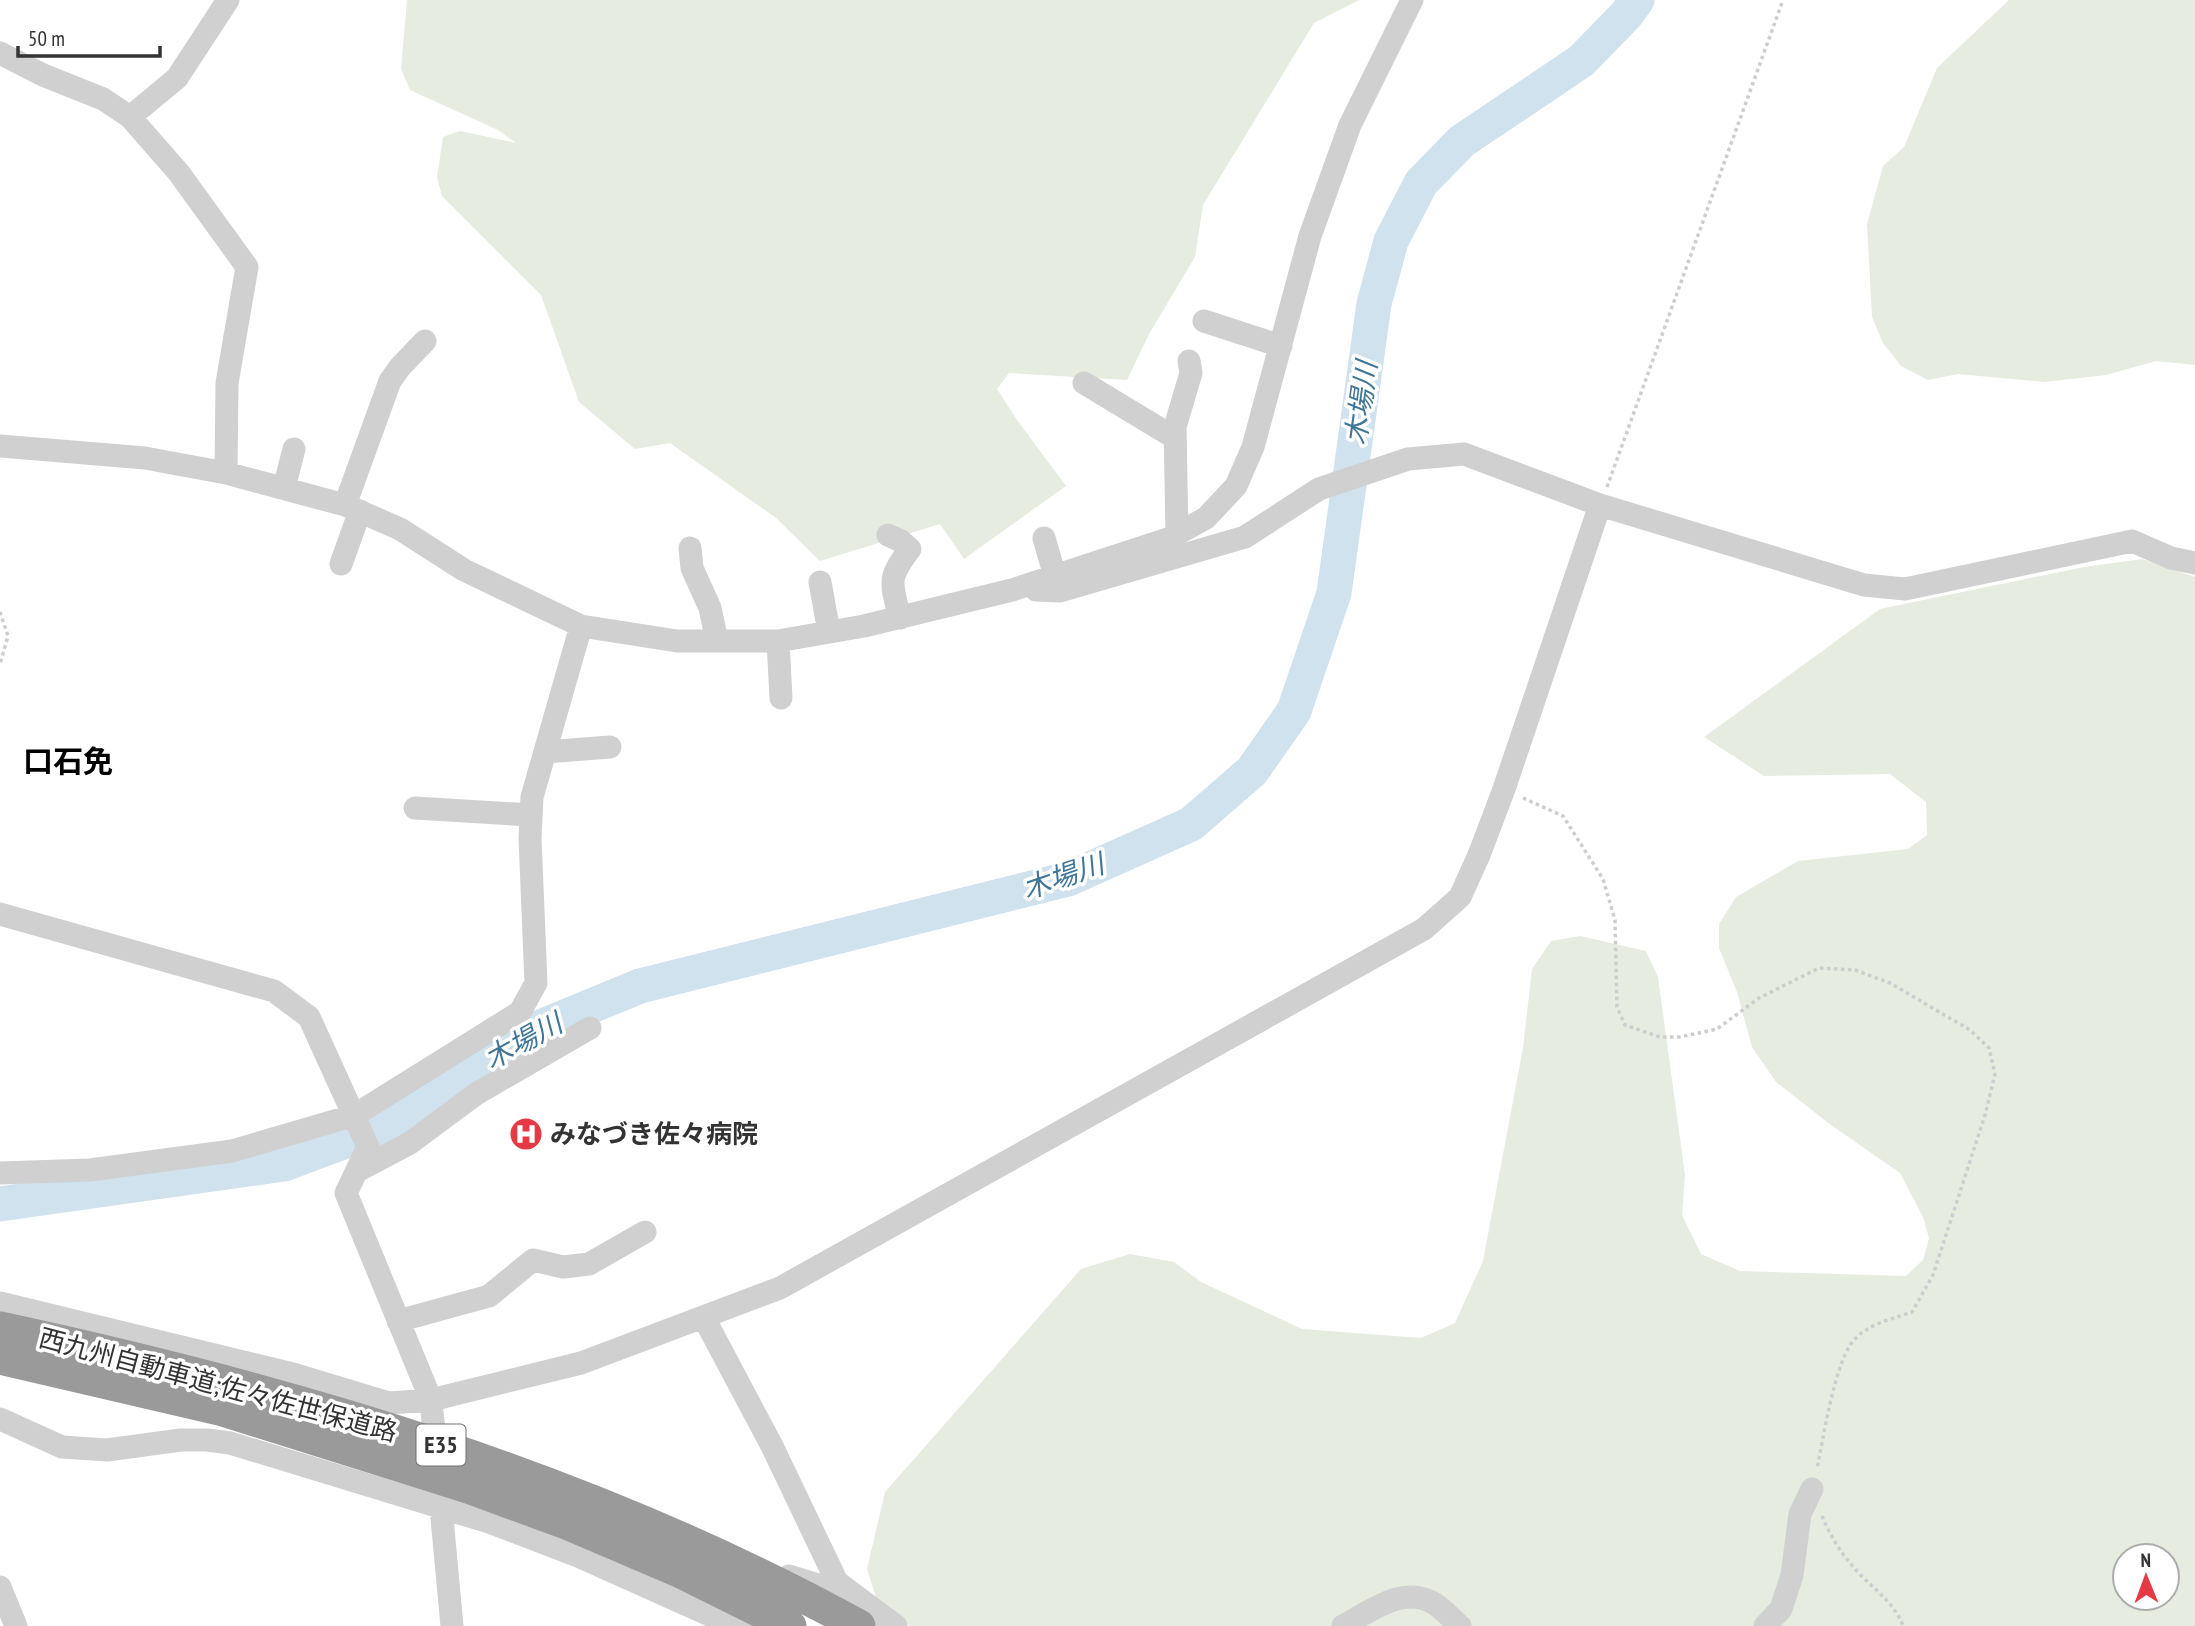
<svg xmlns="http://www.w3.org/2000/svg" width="2195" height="1626" font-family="'PT Sans Narrow','Noto Sans JP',sans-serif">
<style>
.green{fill:#e6ecdf;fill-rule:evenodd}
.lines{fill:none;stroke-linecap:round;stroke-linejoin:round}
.river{stroke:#cfe2ee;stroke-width:35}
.path{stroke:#cdcdcd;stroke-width:3.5;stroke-dasharray:3.5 3.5;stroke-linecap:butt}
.minor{stroke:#d0d0d0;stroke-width:23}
.highway-bridge{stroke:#9a9a9a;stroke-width:33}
.labels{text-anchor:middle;stroke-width:7;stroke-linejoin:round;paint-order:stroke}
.shield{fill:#fff;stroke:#707070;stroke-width:2}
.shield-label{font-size:24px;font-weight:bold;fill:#333}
.poi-label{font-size:26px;font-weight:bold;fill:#333;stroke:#fff;text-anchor:start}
.street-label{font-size:26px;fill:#333;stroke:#fff}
.water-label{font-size:28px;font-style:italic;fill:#3f7597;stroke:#fff}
.quarter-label{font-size:30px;font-weight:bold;fill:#000;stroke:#fff}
</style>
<rect width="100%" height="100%" fill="#fff"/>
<path class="green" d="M407,0H1359L1314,23L1203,205L1195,257L1149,334L1127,380L1009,373L997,389L1017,420L1066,486L964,559L940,524L820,561L776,518L670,443L635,449L579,402L541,295L442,196L437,177L443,137L460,131L516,143L498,130L410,90L401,69Z
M2009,0H2195V365L2156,361L2106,375L2045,382L1958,374L1928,380L1901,366L1883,343L1872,317L1867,224L1883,166L1904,147L1937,68Z
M2142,559L2195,577V1626H910L880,1610L867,1569L885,1492L1081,1269L1130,1254L1174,1262L1201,1282L1302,1329L1421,1338L1455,1323L1483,1261L1523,1048L1532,969L1551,941L1580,936L1646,951L1658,977L1685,1175L1682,1215L1701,1254L1740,1271L1906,1276L1923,1260L1929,1238L1923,1217L1900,1173L1831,1125L1776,1082L1752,1047L1737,992L1719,948V924L1736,897L1798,861L1908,849L1927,835L1926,802L1890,774L1764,776L1704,737L1880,609L2084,567ZM2125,1556H2167V1598H2125Z"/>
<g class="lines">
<path class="river" d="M0,1204L284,1164L388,1125L531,1031L640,986L1068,879L1191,824L1252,771L1294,711L1334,593L1374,304L1391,241L1421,183L1462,141L1581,61L1626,15L1637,0"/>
<path class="path" d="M1607,487L1783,0
M0,612L8,636L0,664
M1523,798L1563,816L1603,879L1615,920L1617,1007L1625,1025L1660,1037H1680L1717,1029L1759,998L1819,968L1855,970L1890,983L1970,1030L1989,1048L1995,1074L1985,1115L1933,1275L1912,1312C1892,1319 1868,1324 1854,1340C1835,1361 1823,1439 1817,1469
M1822,1516C1829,1533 1839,1550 1850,1563C1867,1585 1893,1599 1903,1626"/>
<path class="minor" d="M0,53L43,75L103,99L130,117L179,173L247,267L227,383L226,473
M130,117L177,78L228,0
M1204,321L1281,346
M1084,383L1175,438
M0,446L145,458L226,473L345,505L400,529L464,570L581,626L677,641H778L864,626L1012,590L1168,539L1206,518L1236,486L1253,447L1310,236L1350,125L1412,0
M284,488L294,449
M345,505L390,381L400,367L425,341
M1177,534L1175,427L1191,373L1189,361
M888,535L901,541L910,549C887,579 891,582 900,618
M1044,538L1055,576
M690,548L692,568L710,608L717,641
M341,564L360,511
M820,582L829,632
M1036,590L1060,591L1245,537L1319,489L1408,459L1464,454L1600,505L1864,585L1905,589L2132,541L2171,558L2195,563
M778,641L781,698
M545,752L610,747
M415,808L531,815
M0,914L274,991L309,1017L368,1147L346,1193L431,1400L452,1626
M357,1171L410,1143L476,1094L590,1028
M0,1173L90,1170L232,1151L355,1115L520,1012L536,983L530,838L532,797L581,626
M0,1303L293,1374L389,1403L431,1400L581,1363L780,1288L1424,929L1460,897L1479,855L1504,789L1600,505
M704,1318L772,1446L837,1582L896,1626
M398,1321L489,1296L533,1260L563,1267L589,1264L645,1232
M0,1419L62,1447L107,1450L181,1440H207L230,1443L489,1522L578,1556L732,1625H743L789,1576L821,1586L849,1591
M0,1587L16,1626
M1343,1626C1371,1611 1404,1584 1435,1604C1444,1610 1452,1619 1460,1626
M1765,1626L1781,1609L1792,1575L1800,1514L1812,1489"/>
<path class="highway-bridge" d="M0,1328C297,1392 592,1479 859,1626
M0,1358L223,1410L468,1487L569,1524L679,1571L790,1626"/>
</g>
<defs>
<symbol id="hospital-disc" viewBox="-11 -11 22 22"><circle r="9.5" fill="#e63946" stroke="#fff"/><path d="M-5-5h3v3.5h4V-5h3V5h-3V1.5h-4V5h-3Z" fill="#fff"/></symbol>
</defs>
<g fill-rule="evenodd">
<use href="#hospital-disc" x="507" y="1115" width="38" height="38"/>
</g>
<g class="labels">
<rect class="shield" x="416.5" y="1424.5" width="49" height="41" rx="5"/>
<g class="shield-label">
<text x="441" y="1453">E35</text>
</g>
<g class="poi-label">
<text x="550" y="1143">みなづき佐々病院</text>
</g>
<g class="street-label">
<text transform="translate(218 1385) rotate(15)" y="9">西九州自動車道;佐々佐世保道路</text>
</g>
<g class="water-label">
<text transform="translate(1361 403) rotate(-82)" y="10">木場川</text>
<text transform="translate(1063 876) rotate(-19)" y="10">木場川</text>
<text transform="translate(523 1041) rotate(-29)" y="10">木場川</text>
</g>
<g class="quarter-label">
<text x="68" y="772">口石免</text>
</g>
</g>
<g transform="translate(2146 1577) rotate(359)"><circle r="33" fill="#ffffff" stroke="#adadad" stroke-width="2"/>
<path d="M0-5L12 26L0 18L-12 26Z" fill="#e63946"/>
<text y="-10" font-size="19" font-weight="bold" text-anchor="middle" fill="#333333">N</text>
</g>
<path d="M18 46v10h142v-10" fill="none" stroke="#333333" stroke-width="3.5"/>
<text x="28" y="46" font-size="21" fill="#333333" stroke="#ffffff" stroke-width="5" paint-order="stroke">50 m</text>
</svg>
